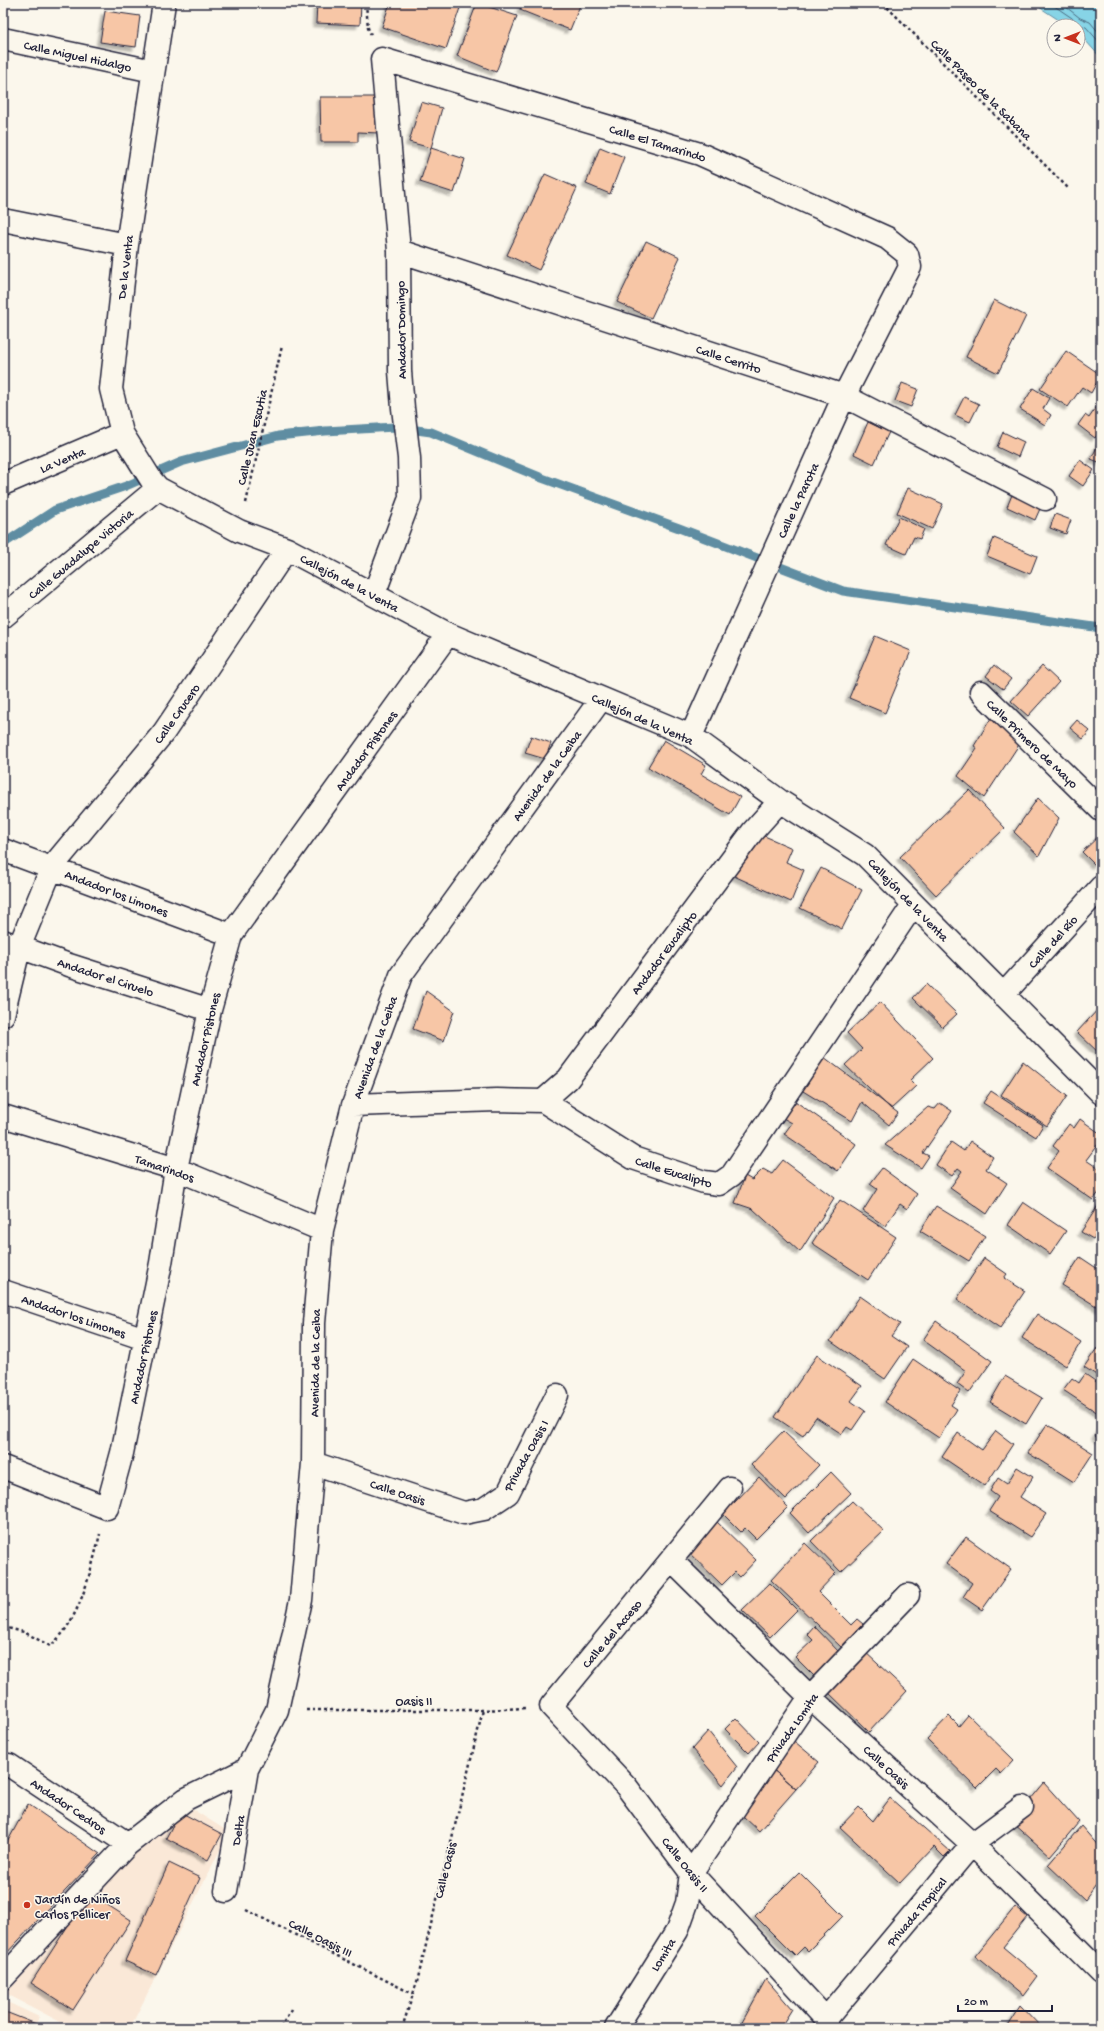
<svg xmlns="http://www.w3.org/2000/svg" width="1104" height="2031" font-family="'Gochi Hand',sans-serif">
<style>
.built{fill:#fae8d7}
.water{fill:#87d4e6;stroke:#5f8da2}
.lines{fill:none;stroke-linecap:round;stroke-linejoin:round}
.shore{stroke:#4a697f;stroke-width:1}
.stream{stroke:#5f8da2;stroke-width:9}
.building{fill:#f7c6a6;stroke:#22223b;filter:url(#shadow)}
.minor-casing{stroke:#22223b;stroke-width:25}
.path{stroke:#22223b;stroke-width:2.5;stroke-dasharray:3 3;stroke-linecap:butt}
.minor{stroke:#fbf7ec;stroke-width:22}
.poi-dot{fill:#c8321e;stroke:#fbf7ec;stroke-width:1.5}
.labels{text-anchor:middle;stroke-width:3;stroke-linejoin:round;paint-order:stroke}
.street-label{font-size:13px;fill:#22223b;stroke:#fbf7ec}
.poi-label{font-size:13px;fill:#22223b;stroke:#fbf7ec;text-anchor:start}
</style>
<defs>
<filter id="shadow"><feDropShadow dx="-3.5" dy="3.5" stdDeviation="1" flood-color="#0004"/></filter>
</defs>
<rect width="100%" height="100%" fill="#fbf7ec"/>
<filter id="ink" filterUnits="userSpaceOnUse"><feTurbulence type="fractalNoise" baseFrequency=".025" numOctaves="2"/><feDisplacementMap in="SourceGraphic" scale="8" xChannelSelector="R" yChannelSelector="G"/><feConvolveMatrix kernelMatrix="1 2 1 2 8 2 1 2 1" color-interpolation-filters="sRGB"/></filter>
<g filter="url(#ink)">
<path class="built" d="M184,1804L229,1832L130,2028H72L3,1992V1984Z
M3,2000L39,2017L34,2028H3Z"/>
<path class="water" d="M1033,3H1101V58L1078,32V26H1068Z"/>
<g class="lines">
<path class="shore" d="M1050,3L1072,18L1076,24L1086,27L1101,44
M1061,3L1080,18L1090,22L1101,35"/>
<path class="stream" d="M3,544L55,510L126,486L181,462L278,436L325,431L395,427L431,432L542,478L679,528L843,591L1101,628"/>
</g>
<path class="building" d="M317,3H361L360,25L316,23Z
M390,3H454L461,5L446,49L382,27Z
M477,3L517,16L496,72L457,56Z
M522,3H581L570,30L520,10Z
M105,11L140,16L136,47L100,42Z
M320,97H379L378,133L358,132V142H321Z
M421,102L442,108L431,148L409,142Z
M600,147L624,157L610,194L586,184Z
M431,148L465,159L454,193L420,182Z
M545,174L577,188L539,270L507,255Z
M646,241L680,257L651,318L617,302Z
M994,300L1026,316L998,373L966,357Z
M1066,351L1101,375L1091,393L1082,387L1068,407L1040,389Z
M902,383L918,389L911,407L895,401Z
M1033,388L1049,398L1043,409L1051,415L1045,425L1020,409Z
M964,397L979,404L970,422L955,415Z
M1100,402L1101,429L1095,438L1078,425L1085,415L1089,418Z
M868,422L889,432L874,464L854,454Z
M1003,432L1024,442L1018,457L997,447Z
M1101,439V463L1091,459Z
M1080,460L1094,470L1083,486L1069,476Z
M908,488L943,504L932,529L897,513Z
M1014,490L1043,502L1035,520L1007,507Z
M1055,514L1071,520L1066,534L1050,528Z
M899,517L924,529L920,539L914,537L906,554L886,545Z
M994,538L1037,556L1030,574L987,556Z
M875,636L911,651L885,713L849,698Z
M994,665L1011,679L1003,689L986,676Z
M1042,666L1059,682L1028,716L1011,701Z
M991,718L1022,740L984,798L958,776L977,748L974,746Z
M1077,720L1090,731L1083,739L1070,728Z
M531,736L551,743L545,759L525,753Z
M664,740L706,765L701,774L740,797L730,815L648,767Z
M969,790L1005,828L936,895L900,857Z
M1038,798L1059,818L1039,856L1014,832Z
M753,831L792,848L786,862L804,870L791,902L734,876Z
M1101,834V859L1095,865L1082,852Z
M821,868L862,890L842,929L800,908Z
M926,984L957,1014L943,1027L913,998Z
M426,991L454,1011L444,1041L413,1029Z
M880,1002L933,1058L910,1080L916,1086L891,1109L845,1065L862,1049L847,1033Z
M1101,1006V1055L1077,1032Z
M824,1057L898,1113L889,1125L862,1102L852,1121L798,1088Z
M1023,1061L1067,1096L1047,1126L1001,1095Z
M991,1091L1043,1125L1036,1137L983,1103Z
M795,1101L856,1144L838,1171L784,1134L792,1123L783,1118Z
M940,1103L952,1111L923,1153L929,1156L921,1168L885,1145L928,1107L935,1109Z
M1080,1119L1101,1134V1140L1086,1160L1101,1170V1190L1093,1200L1047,1168L1059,1151L1053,1146L1069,1124L1074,1128Z
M970,1141L993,1157L986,1169L1007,1183L987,1214L950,1188L962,1171L958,1168L952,1176L936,1165L951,1142L964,1151Z
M783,1160L834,1198L800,1252L753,1209L735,1203L745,1176L752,1180L763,1169L772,1174Z
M882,1168L917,1194L907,1209L900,1204L885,1226L863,1211L877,1189L870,1184Z
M840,1200L896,1237L868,1280L812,1243Z
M1101,1201V1228L1093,1239L1081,1232Z
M1023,1202L1066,1231L1050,1254L1008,1225Z
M936,1206L985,1236L969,1261L920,1231Z
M1080,1257L1101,1271V1309L1062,1285Z
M984,1258L1007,1274L1004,1278L1025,1291L1000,1328L957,1299Z
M860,1296L900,1324L891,1336L907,1347L885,1379L830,1341Z
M1037,1314L1081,1342L1066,1366L1022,1338Z
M936,1321L992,1361L969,1393L957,1384L966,1371L923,1340Z
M1097,1348L1101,1351V1378L1084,1367Z
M817,1355L862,1386L851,1401L865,1411L852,1430L847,1427L842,1434L816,1417L803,1436L775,1417Z
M913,1359L960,1391L951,1405L957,1409L939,1438L885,1402Z
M1085,1374L1101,1385V1415L1063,1390L1072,1378L1079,1383Z
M1005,1376L1042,1398L1026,1424L990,1402Z
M1047,1424L1093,1453L1074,1482L1028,1453Z
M1101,1426V1440L1095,1436Z
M783,1431L819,1465L786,1499L751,1465Z
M996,1431L1013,1444L985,1486L942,1457L958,1433L982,1450Z
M1017,1467L1033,1477L1020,1497L1046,1514L1030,1537L989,1511L998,1497L990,1491L998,1478L1007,1484Z
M831,1472L851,1493L809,1533L790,1513Z
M759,1477L788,1507L756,1539L745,1528L741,1532L717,1508L727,1497L734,1503Z
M852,1501L884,1531L841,1572L811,1541Z
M713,1518L756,1560L740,1577L735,1572L722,1585L684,1548Z
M966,1537L1011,1569L982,1610L963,1597L972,1583L946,1564Z
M805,1543L836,1573L818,1592L851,1625L857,1619L863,1624L841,1647L771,1580Z
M770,1583L797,1610L770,1637L742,1610Z
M814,1626L840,1653L815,1677L795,1657L813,1640L807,1634Z
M863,1650L907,1691L869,1732L826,1690Z
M968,1715L1014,1760L1001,1774L996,1769L977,1788L927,1739L949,1716L959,1726Z
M736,1718L759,1742L749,1753L725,1729Z
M708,1731L737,1767L723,1785L692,1749Z
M788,1736L819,1762L796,1789L765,1763Z
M765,1763L796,1789L759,1831L728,1802Z
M1044,1783L1079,1822L1050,1856L1012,1822Z
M890,1798L950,1851L944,1857L934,1847L900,1883L840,1827L859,1807L873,1821Z
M28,1804L100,1854L3,1957V1850Z
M180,1812L222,1834L208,1860L166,1838Z
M1081,1826L1101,1849V1878L1085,1900L1048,1865Z
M169,1863L200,1878L156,1975L125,1961Z
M799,1872L843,1916L808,1951L804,1947L795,1956L755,1916Z
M89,1893L131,1920L73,2010L31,1983Z
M1015,1907L1027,1917L1003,1947L1038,1976L1023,1996L975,1956Z
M766,1979L792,2009L780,2028H743L740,2026Z
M1021,2006L1042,2028H1007Z
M3,2011L36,2024L34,2028H3Z"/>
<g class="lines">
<defs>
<path id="minor" d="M164,3L127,245L111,389L122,433L152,481L158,488L239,531L287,549L448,634L691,736L780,801L865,855L1101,1093
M3,39L153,71
M3,220L127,245
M399,251L844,396L1045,499
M3,484L122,433
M374,594L410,498L409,458L403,408L400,371L399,251L382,59L700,154L887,238L907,254L910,267L844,396L691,736
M3,617L158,488
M981,692L1101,810
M3,850L231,935
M3,941L69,965L210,1010
M1003,995L1101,887
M3,1015L20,945L52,867L164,732L287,549
M543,1101L568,1079L753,831L780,801
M353,1105L497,1100L543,1101L633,1158L704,1182L719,1184L732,1175L913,905
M3,1116L176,1169L322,1230
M3,1291L145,1339
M313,1463L464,1513L484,1509L508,1493L557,1395
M3,1467L107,1508L122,1453L161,1263L176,1169L210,1010L231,935L448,634
M730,1488L551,1706L626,1786L691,1873L826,2019L828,2028
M671,1560L810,1697L972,1844L1101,1973
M9,1765L128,1844
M226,1891L247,1769
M3,1978L128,1844L186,1799L247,1769L277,1710L301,1600L313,1463L314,1323L322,1230L353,1105L401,975L601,699
M826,2019L972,1844L1022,1807
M616,2028L677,1931L687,1903L691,1873L810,1697L908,1595"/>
</defs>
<use href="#minor" class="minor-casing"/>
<path class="path" d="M366,3L368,28L371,35
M883,3L1068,188
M246,503L282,346
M3,1627L24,1632L50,1646C80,1622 91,1570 100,1534
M306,1710H483L525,1708
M246,1910L413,1994
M281,2028L291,2010
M402,2028L417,1982L483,1710"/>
<use href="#minor" class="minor"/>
</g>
</g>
<circle class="poi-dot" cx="27" cy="1905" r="4"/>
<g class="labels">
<g class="street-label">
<text transform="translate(78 55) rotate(12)" y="5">Calle Miguel Hidalgo</text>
<text transform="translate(982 89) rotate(45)" y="5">Calle Paseo de la Sabana</text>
<text transform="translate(658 142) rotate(17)" y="5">Calle El Tamarindo</text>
<text transform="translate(124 267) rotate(-83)" y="5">De la Venta</text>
<text transform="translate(400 330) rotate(-91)" y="5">Andador Domingo</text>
<text transform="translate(729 358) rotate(18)" y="5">Calle Cerrito</text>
<text transform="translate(251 437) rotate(-77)" y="5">Calle Juan Escutia</text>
<text transform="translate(62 459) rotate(-23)" y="5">La Venta</text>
<text transform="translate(797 500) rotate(-65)" y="5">Calle la Parota</text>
<text transform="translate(80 553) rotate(-40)" y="5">Calle Guadalupe Victoria</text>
<text transform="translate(350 582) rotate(28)" y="5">Callejón de la Venta</text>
<text transform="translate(176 713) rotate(-55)" y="5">Calle Crucero</text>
<text transform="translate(643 718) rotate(24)" y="5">Callejón de la Venta</text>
<text transform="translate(1033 743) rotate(44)" y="5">Calle Primero de Mayo</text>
<text transform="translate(365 750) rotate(-54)" y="5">Andador Pistones</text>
<text transform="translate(546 775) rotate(-54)" y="5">Avenida de la Ceiba</text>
<text transform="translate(117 892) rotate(21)" y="5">Andador los Limones</text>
<text transform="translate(909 899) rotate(46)" y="5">Callejón de la Venta</text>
<text transform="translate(1052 941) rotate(-48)" y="5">Calle del Río</text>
<text transform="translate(663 952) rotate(-53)" y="5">Andador Eucalipto</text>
<text transform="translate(106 976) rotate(18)" y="5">Andador el Ciruelo</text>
<text transform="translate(204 1039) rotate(-77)" y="5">Andador Pistones</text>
<text transform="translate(374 1047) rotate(-70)" y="5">Avenida de la Ceiba</text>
<text transform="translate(165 1167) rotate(19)" y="5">Tamarindos</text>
<text transform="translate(674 1171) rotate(17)" y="5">Calle Eucalipto</text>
<text transform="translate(74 1315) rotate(19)" y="5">Andador los Limones</text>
<text transform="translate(142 1357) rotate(-78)" y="5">Andador Pistones</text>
<text transform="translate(314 1363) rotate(-89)" y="5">Avenida de la Ceiba</text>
<text transform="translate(525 1455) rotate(-61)" y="5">Privada Oasis I</text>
<text transform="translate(398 1491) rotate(18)" y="5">Calle Oasis</text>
<text transform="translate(611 1633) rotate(-50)" y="5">Calle del Acceso</text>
<text x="414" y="1705">Oasis II</text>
<text transform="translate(791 1727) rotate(-55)" y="5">Privada Lomita</text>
<text transform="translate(887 1766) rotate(42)" y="5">Calle Oasis</text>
<text transform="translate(69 1805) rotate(34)" y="5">Andador Cedros</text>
<text transform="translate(237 1830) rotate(-80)" y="5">Delta</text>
<text transform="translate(686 1864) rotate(51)" y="5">Calle Oasis II</text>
<text transform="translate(444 1870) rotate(-76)" y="5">Calle Oasis</text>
<text transform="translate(916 1911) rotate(-50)" y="5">Privada Tropical</text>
<text transform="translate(321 1937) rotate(27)" y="5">Calle Oasis III</text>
<text transform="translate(662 1954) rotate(-58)" y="5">Lomita</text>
</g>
<g class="poi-label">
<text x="35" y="1903">Jardín de Niños<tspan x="35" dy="15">Carlos Pellicer</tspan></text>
</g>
</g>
<rect width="1104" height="2031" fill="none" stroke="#fbf7ec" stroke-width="16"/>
<rect x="8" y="8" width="1088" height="2015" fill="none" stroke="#22223b" stroke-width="1.5" filter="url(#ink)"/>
<g transform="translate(1066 38) rotate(270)"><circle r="19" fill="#fbf7ec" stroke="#a4a2a5"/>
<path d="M0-3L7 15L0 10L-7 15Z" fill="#c8321e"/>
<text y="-6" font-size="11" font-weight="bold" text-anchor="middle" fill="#22223b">N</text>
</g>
<path d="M958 2005v6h94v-6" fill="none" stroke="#22223b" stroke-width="2"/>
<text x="964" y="2005" font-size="12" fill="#22223b" stroke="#fbf7ec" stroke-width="3" paint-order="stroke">20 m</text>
</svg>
